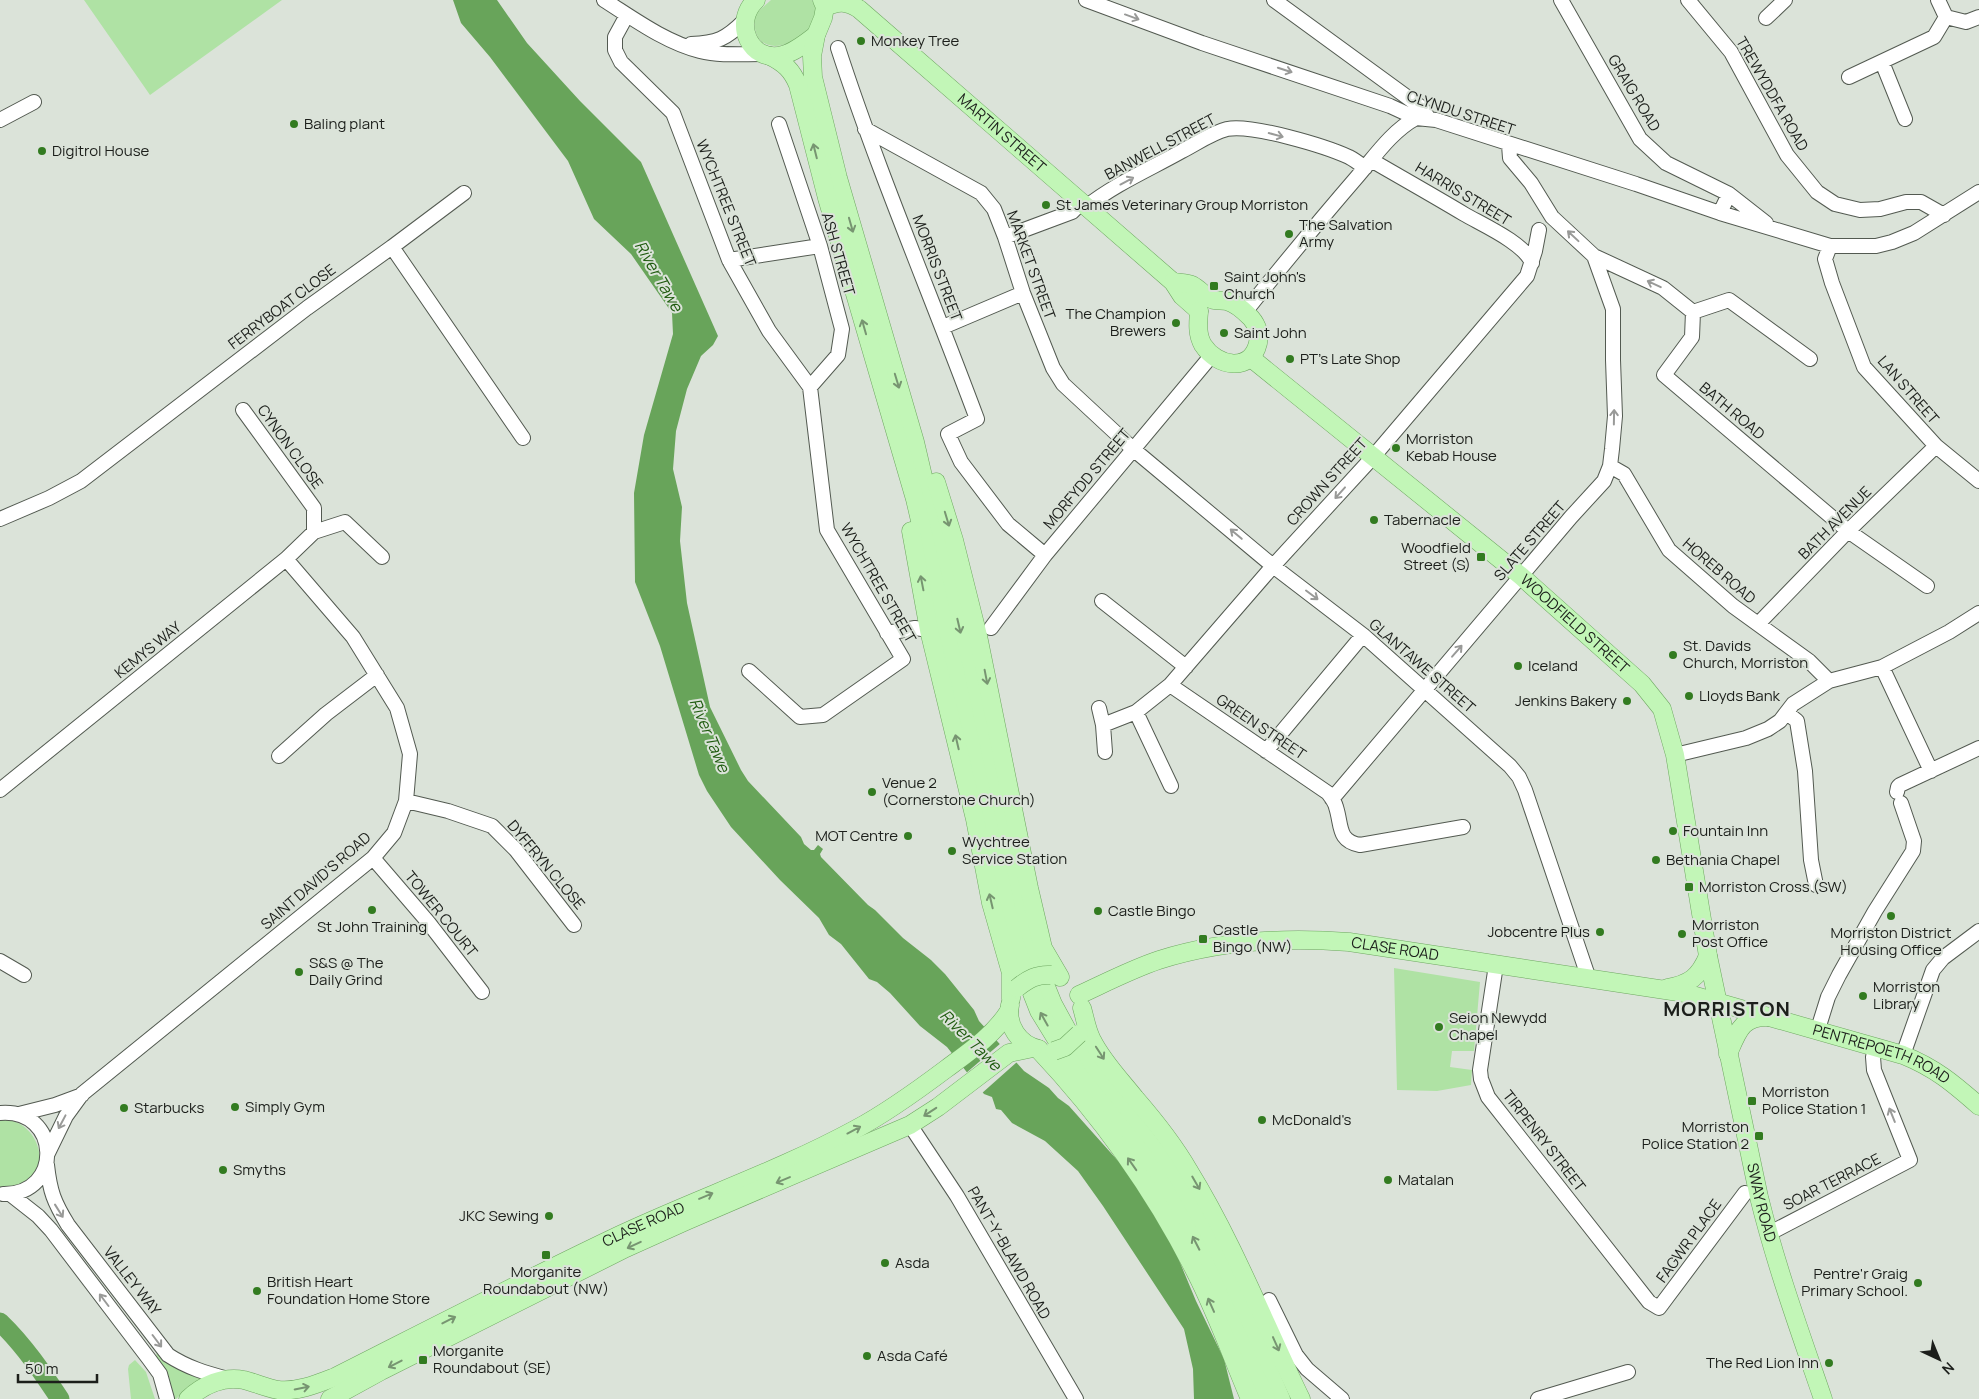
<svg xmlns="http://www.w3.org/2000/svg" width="1979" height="1399" font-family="Manrope,sans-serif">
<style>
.green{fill:#afe2a4}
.water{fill:#68a45a}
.pier{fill:#dbe3d9}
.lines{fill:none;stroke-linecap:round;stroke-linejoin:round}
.river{stroke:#68a45a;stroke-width:19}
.minor-casing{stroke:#535a51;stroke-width:16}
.major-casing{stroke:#6ea761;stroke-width:19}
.minor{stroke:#fff;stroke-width:14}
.major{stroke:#c2f6b7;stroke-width:18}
.major-bridge-casing{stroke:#6ea761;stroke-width:19;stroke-linecap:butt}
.major-bridge{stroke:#c2f6b7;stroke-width:18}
.oneway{stroke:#999a98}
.oneway2{stroke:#779571}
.poi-dot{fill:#327b20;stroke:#dbe3d9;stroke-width:2}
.labels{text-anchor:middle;stroke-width:4;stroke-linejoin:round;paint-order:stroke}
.poi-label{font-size:15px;fill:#1c1f1b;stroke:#dbe3d9;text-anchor:start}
.street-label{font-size:15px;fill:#1c1f1b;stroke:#dbe3d9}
.water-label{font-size:16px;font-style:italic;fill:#1f5b0f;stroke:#dbe3d9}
.district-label{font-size:20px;font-weight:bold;letter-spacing:1px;fill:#1c1f1b;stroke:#dbe3d9}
</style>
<rect width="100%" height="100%" fill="#dbe3d9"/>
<path class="green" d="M84,0H282L150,95Z
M771,0H812C834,33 747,77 755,14Z
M1394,968L1480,982L1474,1051H1452L1450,1067L1472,1070L1471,1085L1437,1091L1397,1090Z
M0,1120C35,1116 56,1167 23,1185C17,1189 7,1189 0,1190Z
M157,1351C171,1368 184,1372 204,1380L189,1387L176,1399H174L165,1373L156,1358Z
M135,1360L146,1372L155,1399H131L128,1369L129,1365Z"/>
<path class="water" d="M453,0H497L527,43L580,101L641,162L718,336L713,345L701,356L687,389L676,431L673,469L682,507L680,541L687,603L710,707L741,770L748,781L801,837L804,844L811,850H814L818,845L823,849L820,854L821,857L868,905L875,910L903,938L931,960L945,974L974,1010L979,1021L1024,1071L1049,1088L1058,1098L1069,1106L1127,1171L1171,1241L1196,1301L1224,1359L1234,1399H1194L1193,1369L1184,1329L1103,1206L1078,1171L1045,1141L1012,1123L1001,1110L996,1109L992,1097L984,1094L947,1047L920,1026L890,993L877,982L869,979L841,944L829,935L819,918L780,880L731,827L707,791L699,775L660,646L635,582L634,493L644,435L673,334L672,313L631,254L594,219L568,161L490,57L461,23Z"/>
<path class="pier" d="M1001,1043L1017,1062L981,1094L965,1074Z"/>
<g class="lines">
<path class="river" d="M0,1322C24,1345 42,1372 60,1399"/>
<defs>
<path id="minor" d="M604,0C634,19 665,42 700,51C720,56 741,54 762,54
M1086,0L1202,43L1390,106L1416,118L1436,120L1636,184L1720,213L1830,246H1876L1892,242L1914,233L1979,192
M1274,0L1422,108L1429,119
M1561,0L1640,139L1666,163L1729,194L1720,213
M1688,0L1731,52L1787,155L1817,192L1835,204L1860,210L1880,209L1906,202H1921L1944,215
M1938,0L1946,17
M627,15L615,37V50L621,62L673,113L729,260L769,331L810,387L827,530L903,659L823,715L800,717L749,671
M1946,17L1966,22L1979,17
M1766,18L1785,0
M691,44C717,43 726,39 744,21
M838,48C879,174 931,295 977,419L948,434L961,462L1008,524L1045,555
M1882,62L1905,119
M1849,77L1934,37L1946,17
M0,120L34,102
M779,124L820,246L842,329L838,355L810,387
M865,129L981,193L994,209L1005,237L1023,293L1053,368L1063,384L1133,449L1273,566L1363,635L1510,766L1519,777L1525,790L1589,979
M1509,145L1510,158L1531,183L1552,217L1594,256L1663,288L1693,312
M1371,160C1402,178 1434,196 1464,214C1483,225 1524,243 1532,263
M1729,194L1766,223
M1086,207C1115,184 1150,169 1182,151C1196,144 1211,133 1227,129C1252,124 1325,146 1349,157C1355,160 1360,164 1365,168
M1005,237L1072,212L1081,203
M1830,246L1825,259L1832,283L1864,367L1936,446L1979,481
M392,247L464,193
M729,260L820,246
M1245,312C1282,266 1319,221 1357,177C1375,156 1392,131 1416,118
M1693,312L1692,337L1664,375L1848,531L1927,586
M1693,312L1729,300L1810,359
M943,327L1023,293
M243,410L314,508V532
M1610,466L1624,474L1669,550L1733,606L1809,661L1829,681
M0,519L49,498L81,481L307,308L392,247L523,438
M1102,601L1186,667
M1758,624L1848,531L1936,446
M991,628L1045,555L1212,355
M887,633L915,628L929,630
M1882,667L1931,771
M1170,685L1328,793C1331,797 1335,802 1336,807C1342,825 1337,841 1360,845L1463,827
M1099,708L1103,725L1105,752
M1136,712L1171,786
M1787,713L1797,721L1805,771L1811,860L1816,885
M1103,725L1136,712L1170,685L1273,566L1373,457L1527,276L1535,251L1539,230
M1266,751L1363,635
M1675,755L1746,738L1768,729L1780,721L1793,704L1829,681L1882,667L1949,632L1979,613
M279,756L326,714L377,675
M0,790L286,559L314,532L345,522L382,557
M1897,792L1898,787L1900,785L1979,748
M1332,799L1571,517L1604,481L1610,466L1612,449L1615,416L1613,360V309L1594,256
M406,801L448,811L492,826L516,850L574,925
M373,858L428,922L482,992
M0,961L24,975
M1496,965L1480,1070L1481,1079L1488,1097L1649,1302L1659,1308L1745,1193
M1818,1029L1828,997L1839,975L1875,911L1913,851L1914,841L1901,803
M1903,1055L1933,970L1943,958L1979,931
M0,1113C61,1108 64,1195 3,1194
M19,1114L55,1105L82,1095
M910,1125L957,1196L1076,1399
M48,1153L66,1116L82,1094L373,858L394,833L406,801L410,754L397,708L353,637L286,559
M47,1165C50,1192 54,1202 68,1225L168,1355C188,1368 206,1373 228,1379
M10,1194L38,1216L51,1230L149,1359L160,1374L167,1399
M1768,1234L1910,1160L1874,1070L1873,1057L1876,1046
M1269,1300L1296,1355L1307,1369L1342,1399
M1538,1399L1628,1372"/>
<g id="major">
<path d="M756,0C732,22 750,64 783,55C795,52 807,42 816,35"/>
<path d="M822,0L825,7L823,18L816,35L812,56L813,77L838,178L915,442L994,780L1016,892L1032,952L1053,1004L1078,1050L1176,1178L1204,1227L1243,1311L1281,1399"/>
<path id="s1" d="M825,7C839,1 846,1 859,9L1173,282L1182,296L1199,311"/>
<path d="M770,56C784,63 792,70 798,85L827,198L915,499L955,672L1011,931L1028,983L1039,1011L1079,1076L1141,1153L1164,1188L1200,1253L1266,1399"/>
<path d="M1173,282C1179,283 1187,283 1192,285C1200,289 1206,298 1214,300C1218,301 1222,300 1226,301C1236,303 1244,311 1251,318C1257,325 1260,333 1258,343C1251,373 1217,367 1203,345C1197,335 1198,323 1199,311"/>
<path id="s2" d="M1251,358L1521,576L1642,684L1662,709L1675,755L1708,956L1759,1197C1776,1266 1800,1332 1823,1399"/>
<path d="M936,482L954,540L978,636L1029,888L1043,948L1060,977"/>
<path d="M911,531L929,630L975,819L991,903L1011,973V999"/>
<path d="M1667,988C1690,984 1699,977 1708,956"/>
<path id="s3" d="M1079,995C1105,983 1132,969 1159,960C1219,941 1287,937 1349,942L1685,993L1903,1055C1935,1068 1953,1083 1979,1106"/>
<path d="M1010,1005C1006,1025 1019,1045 1039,1049"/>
<path d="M1082,1008C1085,1018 1087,1031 1092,1040C1103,1062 1120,1079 1135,1098C1155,1121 1174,1145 1189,1171C1234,1244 1264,1323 1301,1399"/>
<path d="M1038,1049C1101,1116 1155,1191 1196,1273C1217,1314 1232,1357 1250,1399"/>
<path d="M1728,1054C1738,1031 1742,1016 1769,1017"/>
<path id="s4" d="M188,1399C203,1385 223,1376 244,1380C256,1383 267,1388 278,1390C298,1392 317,1384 335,1377C426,1331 517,1284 609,1240C690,1201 777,1172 856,1129C888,1112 918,1090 946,1069C969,1052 994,1035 1009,1011"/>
<path d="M330,1399L381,1371L626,1248L686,1221L910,1125L938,1107L1009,1053L1033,1048"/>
</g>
</defs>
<use href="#minor" class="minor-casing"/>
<use href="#major" class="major-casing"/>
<use href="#minor" class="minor"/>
<use href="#major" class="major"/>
<defs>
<path id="major-bridge" d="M1017,988C1028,979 1037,974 1051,975
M1054,1051L1065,1047L1079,1034"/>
</defs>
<use href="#major-bridge" class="major-bridge-casing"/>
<use href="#major-bridge" class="major-bridge"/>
</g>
<defs><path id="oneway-shaft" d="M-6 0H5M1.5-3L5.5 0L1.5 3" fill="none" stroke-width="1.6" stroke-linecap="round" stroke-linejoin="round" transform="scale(1.25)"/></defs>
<g class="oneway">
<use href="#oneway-shaft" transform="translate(1132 17) rotate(20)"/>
<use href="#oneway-shaft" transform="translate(1285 70) rotate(18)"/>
<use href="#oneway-shaft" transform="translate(1276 135) rotate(15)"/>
<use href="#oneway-shaft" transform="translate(1127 181) rotate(-28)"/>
<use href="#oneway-shaft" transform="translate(1573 236) rotate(-137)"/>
<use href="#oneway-shaft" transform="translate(1654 284) rotate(-155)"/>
<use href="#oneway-shaft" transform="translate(1614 417) rotate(-89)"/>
<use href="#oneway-shaft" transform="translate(1340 493) rotate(132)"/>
<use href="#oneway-shaft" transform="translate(1236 534) rotate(-140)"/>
<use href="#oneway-shaft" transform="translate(1312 595) rotate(37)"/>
<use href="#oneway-shaft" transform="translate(1457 651) rotate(-49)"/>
<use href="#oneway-shaft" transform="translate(1892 1115) rotate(-112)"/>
<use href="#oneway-shaft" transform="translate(62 1122) rotate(118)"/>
<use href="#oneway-shaft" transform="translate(59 1211) rotate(58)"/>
<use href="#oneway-shaft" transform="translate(104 1300) rotate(-127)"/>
<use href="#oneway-shaft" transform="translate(157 1341) rotate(53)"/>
</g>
<g class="oneway2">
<use href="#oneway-shaft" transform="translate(815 151) rotate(-104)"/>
<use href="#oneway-shaft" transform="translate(851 225) rotate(74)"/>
<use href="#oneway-shaft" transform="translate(864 327) rotate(-106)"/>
<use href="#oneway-shaft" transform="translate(897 381) rotate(73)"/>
<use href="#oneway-shaft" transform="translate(947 519) rotate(73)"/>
<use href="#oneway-shaft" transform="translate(922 583) rotate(-101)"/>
<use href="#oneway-shaft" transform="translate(959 626) rotate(77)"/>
<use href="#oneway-shaft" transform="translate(986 677) rotate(79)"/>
<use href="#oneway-shaft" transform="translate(957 742) rotate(-103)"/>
<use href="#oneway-shaft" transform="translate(991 901) rotate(-103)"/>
<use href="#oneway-shaft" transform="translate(1044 1019) rotate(-119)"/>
<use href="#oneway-shaft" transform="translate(1100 1053) rotate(57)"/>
<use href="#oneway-shaft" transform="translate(930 1112) rotate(147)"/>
<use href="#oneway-shaft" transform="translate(854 1130) rotate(-28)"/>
<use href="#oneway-shaft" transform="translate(1132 1164) rotate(-125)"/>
<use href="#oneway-shaft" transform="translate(783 1180) rotate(157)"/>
<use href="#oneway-shaft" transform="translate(1196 1183) rotate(60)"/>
<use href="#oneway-shaft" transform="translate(706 1196) rotate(-23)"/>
<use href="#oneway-shaft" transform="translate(1196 1243) rotate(-117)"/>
<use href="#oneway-shaft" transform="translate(634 1245) rotate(155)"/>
<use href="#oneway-shaft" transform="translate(1211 1305) rotate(-114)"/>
<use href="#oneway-shaft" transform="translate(449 1320) rotate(-27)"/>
<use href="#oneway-shaft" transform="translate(1276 1344) rotate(66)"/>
<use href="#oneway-shaft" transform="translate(395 1364) rotate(153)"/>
<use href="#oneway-shaft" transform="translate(302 1388) rotate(-11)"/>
</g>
<g class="poi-dot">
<circle cx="861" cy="41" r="5"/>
<circle cx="294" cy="124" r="5"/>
<circle cx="42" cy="151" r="5"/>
<circle cx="1046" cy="205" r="5"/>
<circle cx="1289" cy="234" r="5"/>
<rect x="1209" y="281" width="10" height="10" rx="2.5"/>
<circle cx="1176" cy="323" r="5"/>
<circle cx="1224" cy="333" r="5"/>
<circle cx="1290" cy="359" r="5"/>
<circle cx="1396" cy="448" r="5"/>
<circle cx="1374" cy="520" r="5"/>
<rect x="1476" y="552" width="10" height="10" rx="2.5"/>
<circle cx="1673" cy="655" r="5"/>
<circle cx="1518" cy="666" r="5"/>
<circle cx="1689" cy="696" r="5"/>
<circle cx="1627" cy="701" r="5"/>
<circle cx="872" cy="792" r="5"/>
<circle cx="1673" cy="831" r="5"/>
<circle cx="908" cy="836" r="5"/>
<circle cx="952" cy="851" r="5"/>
<circle cx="1656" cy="860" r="5"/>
<rect x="1684" y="882" width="10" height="10" rx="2.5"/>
<circle cx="372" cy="910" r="5"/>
<circle cx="1098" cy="911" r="5"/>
<circle cx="1891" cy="916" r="5"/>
<circle cx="1600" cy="932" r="5"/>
<circle cx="1682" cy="934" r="5"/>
<rect x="1198" y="934" width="10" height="10" rx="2.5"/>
<circle cx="299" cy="972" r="5"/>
<circle cx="1863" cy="996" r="5"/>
<circle cx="1439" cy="1027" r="5"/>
<rect x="1747" y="1096" width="10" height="10" rx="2.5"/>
<circle cx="235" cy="1107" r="5"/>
<circle cx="124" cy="1108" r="5"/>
<circle cx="1262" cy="1120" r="5"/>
<rect x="1754" y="1131" width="10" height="10" rx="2.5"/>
<circle cx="223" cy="1170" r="5"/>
<circle cx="1388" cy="1180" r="5"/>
<circle cx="549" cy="1216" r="5"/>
<rect x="541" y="1250" width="10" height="10" rx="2.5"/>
<circle cx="885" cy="1263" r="5"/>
<circle cx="1918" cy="1283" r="5"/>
<circle cx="257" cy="1291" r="5"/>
<circle cx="867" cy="1356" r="5"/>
<rect x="418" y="1355" width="10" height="10" rx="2.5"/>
<circle cx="1829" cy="1363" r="5"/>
</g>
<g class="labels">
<g class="poi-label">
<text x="871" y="46">Monkey Tree</text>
<text x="304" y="129">Baling plant</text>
<text x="52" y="156">Digitrol House</text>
<text x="1056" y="210">St James Veterinary Group Morriston</text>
<text x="1299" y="230">The Salvation<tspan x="1299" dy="17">Army</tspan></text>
<text x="1224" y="282">Saint John's<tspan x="1224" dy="17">Church</tspan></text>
<text x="1166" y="319" text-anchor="end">The Champion<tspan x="1166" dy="17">Brewers</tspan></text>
<text x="1234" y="338">Saint John</text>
<text x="1300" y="364">PT's Late Shop</text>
<text x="1406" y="444">Morriston<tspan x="1406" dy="17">Kebab House</tspan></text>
<text x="1384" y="525">Tabernacle</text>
<text x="1471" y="553" text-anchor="end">Woodfield<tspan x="1471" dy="17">Street (S)</tspan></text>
<text x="1683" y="651">St. Davids<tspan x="1683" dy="17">Church, Morriston</tspan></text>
<text x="1528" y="671">Iceland</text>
<text x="1699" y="701">Lloyds Bank</text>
<text x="1617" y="706" text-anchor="end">Jenkins Bakery</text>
<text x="882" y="788">Venue 2<tspan x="882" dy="17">(Cornerstone Church)</tspan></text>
<text x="1683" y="836">Fountain Inn</text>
<text x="898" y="841" text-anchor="end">MOT Centre</text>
<text x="962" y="847">Wychtree<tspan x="962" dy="17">Service Station</tspan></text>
<text x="1666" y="865">Bethania Chapel</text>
<text x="1699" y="892">Morriston Cross (SW)</text>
<text x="1108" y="916">Castle Bingo</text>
<text x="1692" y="930">Morriston<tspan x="1692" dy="17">Post Office</tspan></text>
<text x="372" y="932" text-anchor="middle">St John Training</text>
<text x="1213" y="935">Castle<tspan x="1213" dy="17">Bingo (NW)</tspan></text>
<text x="1590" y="937" text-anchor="end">Jobcentre Plus</text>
<text x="1891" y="938" text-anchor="middle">Morriston District<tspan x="1891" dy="17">Housing Office</tspan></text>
<text x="309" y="968">S&amp;S @ The<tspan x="309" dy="17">Daily Grind</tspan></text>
<text x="1873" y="992">Morriston<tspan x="1873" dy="17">Library</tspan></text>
<text x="1449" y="1023">Seion Newydd<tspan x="1449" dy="17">Chapel</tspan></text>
<text x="1762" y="1097">Morriston<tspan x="1762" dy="17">Police Station 1</tspan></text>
<text x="245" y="1112">Simply Gym</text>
<text x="134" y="1113">Starbucks</text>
<text x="1272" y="1125">McDonald's</text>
<text x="1749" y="1132" text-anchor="end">Morriston<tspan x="1749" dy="17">Police Station 2</tspan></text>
<text x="233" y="1175">Smyths</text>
<text x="1398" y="1185">Matalan</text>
<text x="539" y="1221" text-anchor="end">JKC Sewing</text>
<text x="895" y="1268">Asda</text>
<text x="546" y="1277" text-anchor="middle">Morganite<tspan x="546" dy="17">Roundabout (NW)</tspan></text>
<text x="1908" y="1279" text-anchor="end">Pentre'r Graig<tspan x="1908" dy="17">Primary School.</tspan></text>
<text x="267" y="1287">British Heart<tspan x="267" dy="17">Foundation Home Store</tspan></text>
<text x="433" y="1356">Morganite<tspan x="433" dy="17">Roundabout (SE)</tspan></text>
<text x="877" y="1361">Asda Café</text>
<text x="1819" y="1368" text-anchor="end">The Red Lion Inn</text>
</g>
<g class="street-label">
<text transform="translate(1634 93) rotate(59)" y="5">GRAIG ROAD</text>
<text transform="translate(1772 94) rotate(60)" y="5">TREWYDDFA ROAD</text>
<text transform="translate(1461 113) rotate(18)" y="5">CLYNDU STREET</text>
<text dy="5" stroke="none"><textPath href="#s1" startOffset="225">MARTIN STREET</textPath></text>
<text transform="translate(1160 147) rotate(-28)" y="5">BANWELL STREET</text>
<text transform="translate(1463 194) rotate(31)" y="5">HARRIS STREET</text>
<text transform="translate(726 203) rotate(68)" y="5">WYCHTREE STREET</text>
<text transform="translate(838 254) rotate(74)" y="5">ASH STREET</text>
<text transform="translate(1031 265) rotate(70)" y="5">MARKET STREET</text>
<text transform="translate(937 268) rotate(69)" y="5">MORRIS STREET</text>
<text transform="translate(282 307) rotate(-37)" y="5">FERRYBOAT CLOSE</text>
<text transform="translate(1908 390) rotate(49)" y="5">LAN STREET</text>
<text transform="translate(1732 411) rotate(40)" y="5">BATH ROAD</text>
<text transform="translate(290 447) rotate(54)" y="5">CYNON CLOSE</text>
<text transform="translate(1087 479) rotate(-50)" y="5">MORFYDD STREET</text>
<text transform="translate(1327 482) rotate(-48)" y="5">CROWN STREET</text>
<text transform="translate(1835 523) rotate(-45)" y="5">BATH AVENUE</text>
<text transform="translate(1530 541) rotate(-49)" y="5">SLATE STREET</text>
<text transform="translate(1719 571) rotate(41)" y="5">HOREB ROAD</text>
<text transform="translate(878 583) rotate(60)" y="5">WYCHTREE STREET</text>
<text dy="5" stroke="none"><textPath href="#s2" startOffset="419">WOODFIELD STREET</textPath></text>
<text transform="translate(148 650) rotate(-39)" y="5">KEMYS WAY</text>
<text transform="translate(1422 666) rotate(41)" y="5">GLANTAWE STREET</text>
<text transform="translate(1261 727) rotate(34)" y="5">GREEN STREET</text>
<text transform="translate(546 865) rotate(50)" y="5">DYFFRYN CLOSE</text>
<text transform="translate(316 881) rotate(-41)" y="5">SAINT DAVID'S ROAD</text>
<text transform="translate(441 914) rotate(51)" y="5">TOWER COURT</text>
<text dy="5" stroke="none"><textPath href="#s3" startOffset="326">CLASE ROAD</textPath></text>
<text dy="5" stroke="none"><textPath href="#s3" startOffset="825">PENTREPOETH ROAD</textPath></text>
<text transform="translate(1544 1141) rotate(52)" y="5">TIRPENRY STREET</text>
<text transform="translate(1832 1182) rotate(-27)" y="5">SOAR TERRACE</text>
<text dy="5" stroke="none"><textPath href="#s2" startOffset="1045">SWAY ROAD</textPath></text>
<text dy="5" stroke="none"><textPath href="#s4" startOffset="500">CLASE ROAD</textPath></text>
<text transform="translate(1689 1241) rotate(-54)" y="5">FAGWR PLACE</text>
<text transform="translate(1009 1253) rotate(60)" y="5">PANT-Y-BLAWD ROAD</text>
<text transform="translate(132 1281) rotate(52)" y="5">VALLEY WAY</text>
</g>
<g class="water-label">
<text transform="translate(659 276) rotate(60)" y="6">River Tawe</text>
<text transform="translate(710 735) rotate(67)" y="6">River Tawe</text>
<text transform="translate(971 1040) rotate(45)" y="6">River Tawe</text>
</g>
<g class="district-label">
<text x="1727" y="1016">MORRISTON</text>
</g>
</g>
<g transform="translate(1939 1359) rotate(136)" stroke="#dbe3d9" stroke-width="4" paint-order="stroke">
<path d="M0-4L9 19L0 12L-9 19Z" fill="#1c1f1b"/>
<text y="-8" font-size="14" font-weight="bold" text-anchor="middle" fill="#1c1f1b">N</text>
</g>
<path d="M18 1374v8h79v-8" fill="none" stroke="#1c1f1b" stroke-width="2.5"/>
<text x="25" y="1374" font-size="15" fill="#1c1f1b" stroke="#dbe3d9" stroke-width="4" paint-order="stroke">50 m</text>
</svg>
